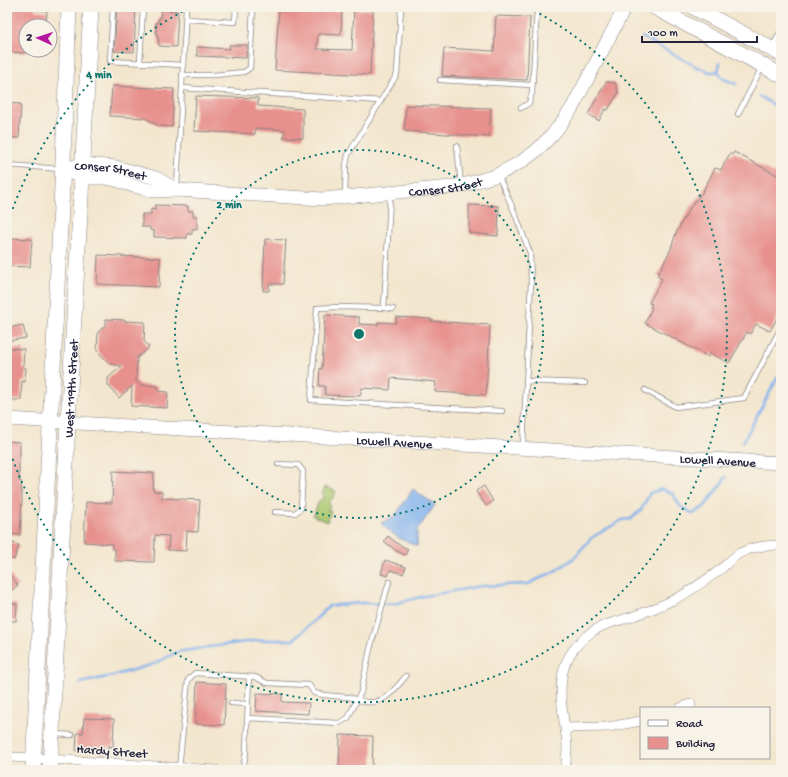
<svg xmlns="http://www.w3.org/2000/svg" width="788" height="777" font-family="'Gochi Hand',sans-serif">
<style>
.green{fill:#abc86e;stroke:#667554}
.water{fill:#82b2ed;stroke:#526a94}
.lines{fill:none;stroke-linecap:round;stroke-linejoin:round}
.stream{stroke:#82b2ed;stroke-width:2.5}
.building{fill:#e7908d}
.lane-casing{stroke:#8a8484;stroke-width:6}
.street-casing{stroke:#8a8484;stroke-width:10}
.secondary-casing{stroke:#8a8484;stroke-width:14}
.primary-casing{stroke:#8a8484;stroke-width:16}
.lane{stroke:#fff;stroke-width:4.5}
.street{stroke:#fff;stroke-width:9}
.secondary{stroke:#fff;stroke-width:13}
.primary{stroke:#fff;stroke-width:15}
.ring{fill:none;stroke:#0f766e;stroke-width:2;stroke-dasharray:2 4}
.labels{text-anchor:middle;stroke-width:3;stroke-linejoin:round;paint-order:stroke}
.street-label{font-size:13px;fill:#22223b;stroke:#f7f3e8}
.centre{fill:#0f766e;stroke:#f7f3e8;stroke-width:2}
.ring-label{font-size:12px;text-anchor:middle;font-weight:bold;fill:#0f766e;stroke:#f7f3e8;stroke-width:3;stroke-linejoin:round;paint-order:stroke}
</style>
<rect width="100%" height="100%" fill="#f7f3e8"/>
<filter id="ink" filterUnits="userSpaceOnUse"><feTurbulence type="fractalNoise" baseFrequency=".025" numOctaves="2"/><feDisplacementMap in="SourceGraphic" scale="8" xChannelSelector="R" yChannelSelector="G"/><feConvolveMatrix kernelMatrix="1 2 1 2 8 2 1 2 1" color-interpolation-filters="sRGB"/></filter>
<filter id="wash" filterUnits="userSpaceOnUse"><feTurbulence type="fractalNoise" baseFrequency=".012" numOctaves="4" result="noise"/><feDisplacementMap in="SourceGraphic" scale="16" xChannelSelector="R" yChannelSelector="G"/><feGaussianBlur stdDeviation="0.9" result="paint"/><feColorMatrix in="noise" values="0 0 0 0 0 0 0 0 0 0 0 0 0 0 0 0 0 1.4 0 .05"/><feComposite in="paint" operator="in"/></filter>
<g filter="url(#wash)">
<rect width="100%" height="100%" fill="#f3e6ce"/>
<path class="green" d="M325,487L336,491L333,498L330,500L329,502L330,505L328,510L331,512L327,522L313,516L319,501L322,499L323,497L322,494Z"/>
<path class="water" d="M413,489L435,505L417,530V546C401,540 392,535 381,523L395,516Z"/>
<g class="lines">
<path class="stream" d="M642,37L695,66L710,72H715L718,71
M720,63L718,71L722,78L736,84
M759,96L781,109
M743,442L781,371
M80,683L112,676L154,664L177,652L223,645L262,640H293L313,622L329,606L360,603L393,604L425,596L482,586L528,584L555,571L573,559L591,538L622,520L631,519L641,510L650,493L662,489L673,494L680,506L693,514L705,506L726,477"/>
</g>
<g id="blocks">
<path class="building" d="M17,7H35V10L47,11L46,26H26V53L7,52V8L17,9Z
M117,7H136L134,52L114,51Z
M279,7H299V9L342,11L341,35L318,34L317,49L352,50L354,9L373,10L370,75L275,70Z
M161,10L178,11L176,47L159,46L158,37H157V34H156V23H158V19H160Z
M496,16L530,17L527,80L442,76L444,48L494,51Z
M229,45H247L246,58L197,56V47L230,49Z
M606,82H611L615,83L617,87L618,93L608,110L605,109L599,121L588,114Z
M112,86L174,89L172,127L159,126L145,118L110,116Z
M196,96L258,98V106L303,109V138L283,137L285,130L256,128L255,134L194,131Z
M7,103L21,104L19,138H7Z
M406,105L491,108L489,137L404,131Z
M734,152L777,175L781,167V311L770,331L756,324L750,334L747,332L729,363L710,353L709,357L645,323L652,308L650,307L652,304L649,303L662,279L657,276L670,251L676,233L683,220L690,208L702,193L715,168L721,170L730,153L732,155Z
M155,205L188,206V211H193V216H197V229H192V234H187V238L154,237V231L150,230V227H142V214H151V209L155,210Z
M469,205L499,206L498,236L469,233Z
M7,238L32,239L30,267L7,266Z
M265,239L286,240L283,284H269V291H263Z
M98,255L160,258L159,287L97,284Z
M325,315L359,317V324L378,325V322L396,323V317L431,319V321L490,325L486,395L435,392L436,382L391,378L390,390L362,388L360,396L325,395V386H319L320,368L322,369Z
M106,319L124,320V321L145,322L144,341L149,347L137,358L136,381L141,385L158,386V391L168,392L167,408L131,406L132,386L119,398L108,385V378L122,366L110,364L97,351L98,332L106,325Z
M23,325L26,338L7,341V328Z
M7,348L24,349L23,368H26L25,382L22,381L21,400H7Z
M7,441L20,442V455H19V481H21L22,500L20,535L7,534Z
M113,471L154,473L153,491L162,492V498L200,500L198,532L187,531L186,551L168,550L169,536L155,535L154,562L115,561V549H112V544L84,542L86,502L112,503Z
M484,486L493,501L486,506L476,491Z
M388,536L398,544L408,549L405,555L395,550L384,541Z
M7,541L19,545L14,560L7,557Z
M385,560L406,567L403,574L390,570L388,576L381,574Z
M7,571L18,585L7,594Z
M7,603L17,604L16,621H7Z
M197,682L226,684L224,725L195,724Z
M257,693L282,694V702L309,703L308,714L256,711Z
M84,718L114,719L113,747L108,746L107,754H99V752L76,751L77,733H83Z
M340,735L373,736L372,770H339Z"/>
</g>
</g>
<g filter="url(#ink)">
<use href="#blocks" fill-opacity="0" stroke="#8a8484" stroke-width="1"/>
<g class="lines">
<defs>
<path id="lane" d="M113,7L110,61L183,65
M186,19L235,22L236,7
M772,47L781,31
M140,62L143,7
M182,75H214L244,72L250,68L253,7
M440,80L532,85
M182,88L381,101
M521,108L529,103L532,93L537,9L536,7
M738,114L762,67
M457,146L461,184
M7,165L61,169
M498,175L514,211L530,253L531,282L523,447
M177,189L178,167L186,7
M390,195L389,218L384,308L393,309
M345,196L346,165L348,155L397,74L401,7
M384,308L338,307L317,308L311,400L502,411
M526,381L585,383
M645,390L676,407L744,398L781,328
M275,512L295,513L301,508L303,471L298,465L278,464
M231,703L248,704
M248,718L339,723L348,718L361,692L370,649L389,582
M53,734L72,735
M179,768L188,680L195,673L255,677L267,683L309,685L314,693C325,696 336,696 348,697C354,698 360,701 366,702C384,705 396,688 406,676
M243,770L246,751L249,677"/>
<path id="street" d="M680,708L691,704
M565,728L608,727L641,721
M7,757L33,758L216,770
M565,770C566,762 567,754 567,746C565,719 556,691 565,665C569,654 579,641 589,634C600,625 614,622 628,618C643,613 659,607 673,600C690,592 706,580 721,569C727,564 733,557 740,553C752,547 767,545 781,545"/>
<g id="secondary">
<path id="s1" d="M74,166L83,164L116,167L156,178L177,190"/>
<path id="s2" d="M63,169L82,178H106L116,180L134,186L154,191L177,190L323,199L451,187L467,184L495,176L521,162L536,151L553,134L563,121L572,108L598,59L625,7"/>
<path id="s3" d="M7,419L781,463"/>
</g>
<g id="primary">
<path d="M654,7L781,75"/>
<path d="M693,7L781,54"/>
<path d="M33,770L62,187L69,7"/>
<path id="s4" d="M50,770L68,423L82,178L91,7"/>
</g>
</defs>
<use href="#lane" class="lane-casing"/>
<use href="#street" class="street-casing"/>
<use href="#secondary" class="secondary-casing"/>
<use href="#primary" class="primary-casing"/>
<use href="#lane" class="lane"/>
<use href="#street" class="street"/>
<use href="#secondary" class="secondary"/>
<use href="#primary" class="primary"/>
</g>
</g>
<g class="ring">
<circle cx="359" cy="334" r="184"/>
<path d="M7 226A368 368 0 0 1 189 8M529 8A368 368 0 1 1 7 442"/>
</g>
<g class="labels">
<g class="street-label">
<text dy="5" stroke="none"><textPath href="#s1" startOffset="37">Conser Street</textPath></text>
<text dy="5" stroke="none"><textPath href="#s2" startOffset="387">Conser Street</textPath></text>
<text dy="5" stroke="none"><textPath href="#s4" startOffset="382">West 119th Street</textPath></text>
<text dy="5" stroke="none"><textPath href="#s3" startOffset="388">Lowell Avenue</textPath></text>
<text dy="5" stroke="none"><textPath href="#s3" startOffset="712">Lowell Avenue</textPath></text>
<text transform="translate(112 750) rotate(4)" y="5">Hardy Street</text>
</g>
</g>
<circle cx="359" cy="334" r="6" class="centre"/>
<g class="ring-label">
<text x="99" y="78">4 min</text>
<text x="229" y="208">2 min</text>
</g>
<rect width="788" height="777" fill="none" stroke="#f7f3e8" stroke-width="24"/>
<rect x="640" y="707" width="130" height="52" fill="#f7f3e8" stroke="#a29fa3"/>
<rect x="648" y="720" width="20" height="6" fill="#ffffff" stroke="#a29fa3"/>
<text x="676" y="727" font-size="12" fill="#22223b">Road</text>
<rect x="648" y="737" width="20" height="12" fill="#e7908d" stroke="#a29fa3"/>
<text x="676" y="747" font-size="12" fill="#22223b">Building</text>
<g transform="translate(38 38) rotate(273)"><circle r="19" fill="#f7f3e8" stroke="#a29fa3"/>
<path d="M0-3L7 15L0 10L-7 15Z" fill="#b5179e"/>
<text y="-6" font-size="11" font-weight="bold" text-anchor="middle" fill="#22223b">N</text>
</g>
<path d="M642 36v6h115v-6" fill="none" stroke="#22223b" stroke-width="2"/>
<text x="648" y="36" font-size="12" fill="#22223b" stroke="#f7f3e8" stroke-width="3" paint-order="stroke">100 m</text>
</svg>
